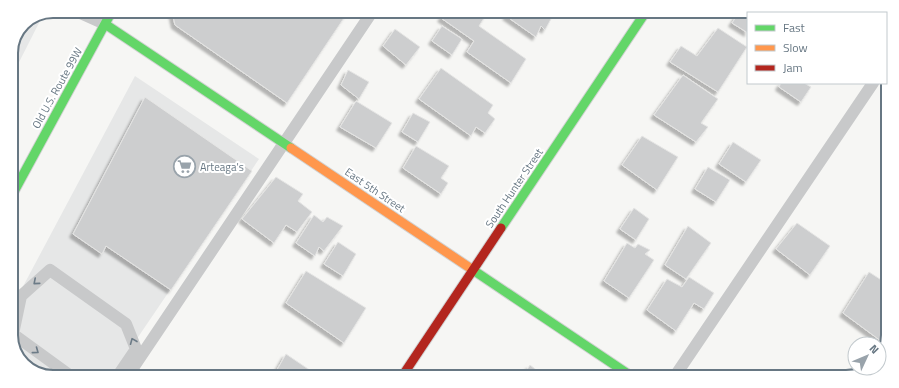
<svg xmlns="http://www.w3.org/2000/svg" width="899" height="388" font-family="'Titillium Web',sans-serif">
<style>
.built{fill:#e6e7e7}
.building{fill:#cdcecf;stroke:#e5e5e4;filter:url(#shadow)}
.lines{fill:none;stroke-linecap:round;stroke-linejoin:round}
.fast-casing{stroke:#d1d2d2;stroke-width:11}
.slow-casing{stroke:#d1d2d2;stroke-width:11}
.jam-casing{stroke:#d1d2d2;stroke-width:11}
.lane{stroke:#c8c9ca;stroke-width:12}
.fast{stroke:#63d668;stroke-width:9}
.slow{stroke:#ff974d;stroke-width:9}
.jam{stroke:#b3261e;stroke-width:9}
.oneway{stroke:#6c7b87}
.labels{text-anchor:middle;stroke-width:4;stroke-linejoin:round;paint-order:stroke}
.street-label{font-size:11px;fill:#677783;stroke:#fff}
.poi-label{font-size:11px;fill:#677783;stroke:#fff;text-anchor:start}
.rim{fill:none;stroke:#677783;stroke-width:2}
</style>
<defs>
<filter id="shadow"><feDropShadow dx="-3.5" dy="3.5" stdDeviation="1" flood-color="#0004"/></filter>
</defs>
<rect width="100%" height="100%" fill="#f6f6f4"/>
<path class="built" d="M43,15L11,78V51L24,23Z
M135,76L259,159L113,374H37L20,360L11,338V309Z"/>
<path class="building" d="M172,11L348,12L287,103L175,25Z
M445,13H482L486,15L479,26L526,59L511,83L467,52L474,41L441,18Z
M509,13H550L548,17L551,19L545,30L541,26L536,37L506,16Z
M738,14H748V33L732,23Z
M442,26L462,39L452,55L432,41Z
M718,28L747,47L718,92L670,62L681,46L697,56Z
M395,29L420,47L406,65L383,46Z
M441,68L493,105L488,113L495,119L485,133L476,127L471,136L419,99Z
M348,70L369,82L359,99L341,85Z
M683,75L718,99L701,123L708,127L696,142L654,115Z
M781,83H804L811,87L801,102L779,87Z
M145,97L252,171L171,290L106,246L102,254L73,234Z
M356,101L392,123L376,148L340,127Z
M413,113L430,122L418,142L402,132Z
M642,136L678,157L657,190L622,165Z
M733,142L761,160L746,182L719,164Z
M416,146L449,166L441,178L448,183L441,194L403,168Z
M708,167L730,180L716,202L695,189Z
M276,177L303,194L298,201L312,212L297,232L286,225L274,243L242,219Z
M634,208L649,219L636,240L620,229Z
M314,215L323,222L327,217L343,226L324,251L319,247L315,256L296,243Z
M797,223L830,246L810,275L776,249Z
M688,226L711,243L686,279L665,265Z
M338,242L356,254L343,276L324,264Z
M627,243L635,248L638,244L650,250L645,254L654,260L629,298L604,281Z
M306,271L366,308L344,343L286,303Z
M869,272L886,283L885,344L843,313Z
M689,277L714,293L704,309L694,303L676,331L647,310L667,279L682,287Z
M286,354L317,375H274Z
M530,365L544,376H523Z"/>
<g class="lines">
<defs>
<path id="fast" d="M105,24L291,148
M11,197L112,11
M501,228L645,13
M473,270L631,376"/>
<path id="slow" d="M291,148L473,270"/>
<path id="jam" d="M403,375L501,228"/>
</defs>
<use href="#fast" class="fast-casing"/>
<use href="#slow" class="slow-casing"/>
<use href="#jam" class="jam-casing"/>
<path class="lane" d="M76,11L105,24
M886,63L888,60
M68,374L13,334L21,296L50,270L126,324L136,349L119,374
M129,374L372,12
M675,376L873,83"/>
<use href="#fast" class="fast"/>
<use href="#slow" class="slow"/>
<use href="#jam" class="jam"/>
</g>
<defs><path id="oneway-chevron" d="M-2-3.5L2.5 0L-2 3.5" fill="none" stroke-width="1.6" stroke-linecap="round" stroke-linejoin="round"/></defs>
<g class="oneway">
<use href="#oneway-chevron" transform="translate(36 282) rotate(139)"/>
<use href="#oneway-chevron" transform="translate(133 341) rotate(-112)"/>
<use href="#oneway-chevron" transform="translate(36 351) rotate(36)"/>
</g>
<defs>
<symbol id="supermarket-ring" viewBox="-11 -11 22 22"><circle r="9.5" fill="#fff" stroke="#99a3ab" stroke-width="1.5"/><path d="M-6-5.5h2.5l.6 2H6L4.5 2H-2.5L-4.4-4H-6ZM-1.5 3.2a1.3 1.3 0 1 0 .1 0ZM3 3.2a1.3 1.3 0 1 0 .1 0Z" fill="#99a3ab"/></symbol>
</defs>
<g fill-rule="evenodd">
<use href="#supermarket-ring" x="172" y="154" width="25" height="25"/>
</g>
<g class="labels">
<g class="street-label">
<text transform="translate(57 88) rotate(-61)" y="4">Old U.S. Route 99W</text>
<text transform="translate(514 188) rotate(-56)" y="4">South Hunter Street</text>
<text transform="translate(375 190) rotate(34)" y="4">East 5th Street</text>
</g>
<g class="poi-label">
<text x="200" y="171">Arteaga's</text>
</g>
</g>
<path d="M0 0H899V388H0ZM53 18H846A35 35 0 0 1 881 53V335A35 35 0 0 1 846 370H53A35 35 0 0 1 18 335V53A35 35 0 0 1 53 18Z" fill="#fff" fill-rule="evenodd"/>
<path class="rim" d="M53 18H846A35 35 0 0 1 881 53V335A35 35 0 0 1 846 370H53A35 35 0 0 1 18 335V53A35 35 0 0 1 53 18Z"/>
<rect x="747" y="12" width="140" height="72" fill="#ffffff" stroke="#c2c9cd"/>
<rect x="755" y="25" width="20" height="6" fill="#63d668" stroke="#c2c9cd"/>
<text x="783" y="32" font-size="12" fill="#677783">Fast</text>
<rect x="755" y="45" width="20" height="6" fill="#ff974d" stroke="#c2c9cd"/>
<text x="783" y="52" font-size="12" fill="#677783">Slow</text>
<rect x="755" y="65" width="20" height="6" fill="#b3261e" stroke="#c2c9cd"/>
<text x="783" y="72" font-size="12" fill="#677783">Jam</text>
<g transform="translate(867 356) rotate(46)"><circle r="19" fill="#ffffff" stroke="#c2c9cd"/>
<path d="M0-3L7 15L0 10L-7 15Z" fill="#99a3ab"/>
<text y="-6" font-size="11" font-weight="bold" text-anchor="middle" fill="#677783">N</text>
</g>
</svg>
